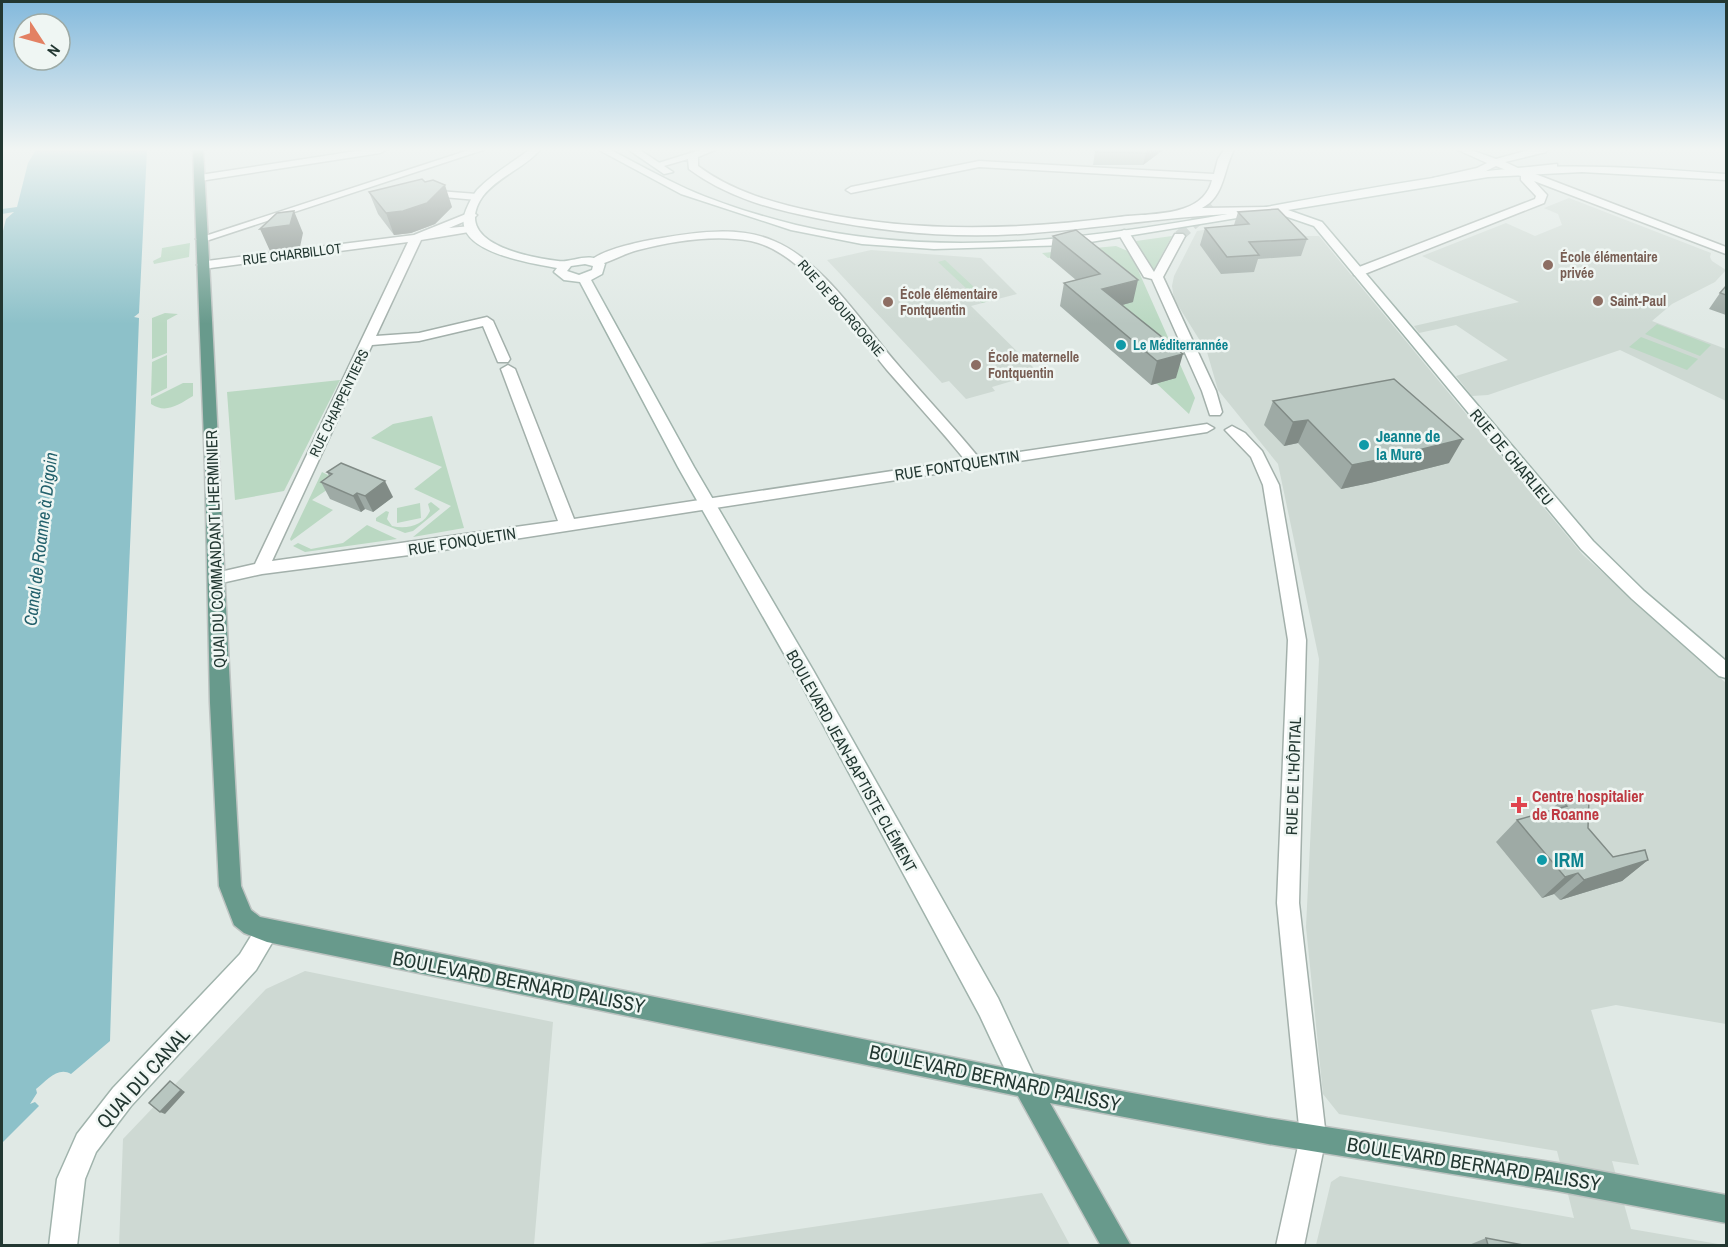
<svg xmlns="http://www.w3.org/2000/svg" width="1728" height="1247" font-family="'Archivo Narrow',sans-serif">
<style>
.built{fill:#ced9d3}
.green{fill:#bad8c2}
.water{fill:#8dc1c9}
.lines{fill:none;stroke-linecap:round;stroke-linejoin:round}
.street-tunnel{stroke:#bac5c1;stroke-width:11;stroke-dasharray:11 6;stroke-linecap:butt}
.street-casing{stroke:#a3b0ab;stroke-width:3}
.secondary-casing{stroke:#a0b3ac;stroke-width:3}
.primary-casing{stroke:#bdc3c1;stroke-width:3}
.street{fill:#fff;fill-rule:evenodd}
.secondary{fill:#fff;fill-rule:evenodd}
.primary{fill:#689a8c;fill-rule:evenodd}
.wall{fill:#9eaaa5}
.shaded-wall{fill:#818b86}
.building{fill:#b8c6c0;stroke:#818b86;stroke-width:1.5}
.education-dot{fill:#8d6e63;stroke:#eff6f3;stroke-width:2}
.culture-dot{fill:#0f9aa8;stroke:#eff6f3;stroke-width:2}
.health-dot{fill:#e0444e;stroke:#eff6f3;stroke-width:2}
.labels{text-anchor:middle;stroke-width:5;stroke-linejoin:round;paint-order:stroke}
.far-street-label{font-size:14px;fill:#223731;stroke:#eff6f3}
.far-education-label{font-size:14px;font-weight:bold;fill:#785e54;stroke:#eff6f3;text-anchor:start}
.far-culture-label{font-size:14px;font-weight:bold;fill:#0d838f;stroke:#eff6f3;text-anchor:start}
.culture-label{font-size:16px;font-weight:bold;fill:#0d838f;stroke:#eff6f3;text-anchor:start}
.street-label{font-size:16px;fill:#223731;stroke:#eff6f3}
.health-label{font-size:16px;font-weight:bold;fill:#be3a42;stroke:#eff6f3;text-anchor:start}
.water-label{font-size:18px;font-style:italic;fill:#23616c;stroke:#eff6f3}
.near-culture-label{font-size:20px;font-weight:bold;fill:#0d838f;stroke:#eff6f3;text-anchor:start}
.near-street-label{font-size:20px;fill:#223731;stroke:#eff6f3}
</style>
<rect width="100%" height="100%" fill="#e0e9e5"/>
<path class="built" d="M1569,198L1711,253L1710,257L1712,261L1726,270L1715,282L1672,304L1652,321L1726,349V401L1620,350L1488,395L1472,396L1456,376L1508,360L1456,325L1419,333L1414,326L1519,302L1422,256L1506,223L1535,236L1562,225L1558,214L1544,208Z
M1279,218L1306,236H1319L1583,555L1726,683V1024L1616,1005L1591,1010L1639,1165L1612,1161L1631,1229L1724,1245H1316L1331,1182L1340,1176L1574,1218L1557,1151L1339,1114L1323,1094L1306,927L1319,659L1278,464L1218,390L1207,352L1174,299L1172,286L1174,276L1197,231Z
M871,250L981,258L1017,294L971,306L1039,373L992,387L995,391L966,399L949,381L942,383L827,260Z
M305,971L553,1022L534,1245L119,1246L123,1139L266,989Z
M1042,1193L1070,1245H691Z"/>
<path class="green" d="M1172,236L1152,273L1136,241Z
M190,243L189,257L154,264L153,261L161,257L162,248Z
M1116,246L1130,252L1195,398L1189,414L1156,383L1073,253L1048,258L1042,253Z
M945,260L989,301L982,303L938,262Z
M165,313L178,314L167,320V353L152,359V318Z
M1657,324L1711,345L1700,356L1645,334Z
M1641,337L1698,359L1687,370L1629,347Z
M167,355V388L151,396L152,362Z
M340,380L284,491L235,500L227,392Z
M183,383H193V396C178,405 166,414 151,404V399Z
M432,416L464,528L413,537L451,506L414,489L442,467L371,438L393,424Z
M322,472L340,481L312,500L333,510L291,541L290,539Z
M431,502L440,509L413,531L405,533L376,521V518L386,511L389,512L387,519L392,526C407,530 424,525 430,511L428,504Z
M420,503L421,518L397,523V508Z
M367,525L397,539L305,552L293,546L298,543L311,549L343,543Z"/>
<path class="water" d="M36,150H147L139,313L134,317L139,318C131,559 117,800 110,1041L71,1074C58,1066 46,1081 36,1089L37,1093L30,1104L35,1102L39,1106L2,1143V235L6,219L14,212L2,214V209L17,207L28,163Z"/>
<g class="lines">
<path class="street-tunnel" d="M1179,236L1218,203"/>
<defs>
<path id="street" d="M363,150H385L380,153L200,181L195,178L200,175Z
M469,150H483L206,241H198L196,239Z
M700,150H715L698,157V166C733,192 774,203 816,212C917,233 1017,230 1119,217C1150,213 1203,218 1212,180L979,167L851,193L846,190L851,187L979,161L1214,174L1218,159L1224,150H1234C1223,170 1225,196 1202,208L1269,207L1275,210L1269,213C1189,213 1112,227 1033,233C960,239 887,233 816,218C770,209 727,197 689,169L688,159L657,168L652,165Z
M1458,150H1471L1496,159L1529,150H1547L1546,152L1505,162L1518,168L1557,164V168L1530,172L1726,247V254L1534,181L1547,195L1544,203L1362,275H1354V269L1535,199L1536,196L1521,180V176L1496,166L1484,172L1433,182V178L1477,168L1487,163Z
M425,190L477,194L482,197L477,200L421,195V191Z
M471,212L477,215L475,217L449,228L471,226L477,229L475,231L421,240L376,336L419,333L487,317L493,321L510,359L508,362H498L483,326L419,341L372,345L272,561L558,521L501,369L508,365L515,369L574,519L965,460C940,429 913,400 887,370C853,329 805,252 751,241C714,234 673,241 638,250C623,254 610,262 595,266L589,262C602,249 643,241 662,238C697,232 740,226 774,241C824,262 863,325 898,365C925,397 953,426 979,458L1207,424L1214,428L1207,432L417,554L262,574L217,584L211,582L208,578L211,574L255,564L408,242L203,269L197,265L199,262L414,235Z
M1124,230L1128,231L1154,272L1175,234H1183L1185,236L1163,277L1216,391L1222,412L1220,415H1210L1202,391L1152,279L1144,277L1118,233Z
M1232,426L1245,433L1262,451L1279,485L1306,640L1299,903L1326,1137L1304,1246H1276L1300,1137L1277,903L1288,640L1263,485L1251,457L1225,430Z"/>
<path id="secondary" d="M529,150H540C524,168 498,177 483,196C450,243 527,257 558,261C573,263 590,250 605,264L602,274L591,280L694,467L813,670L998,998L1039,1086L1035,1095L1026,1099L1017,1095L980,1016L799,680L678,467L580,282L564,280L554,272L557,268C532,263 448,252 466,210C469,203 472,196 477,190C492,174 512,163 529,150ZM585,264L593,266L592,270L579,275L567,271L571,266Z
M599,150H611C636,163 661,177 687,189C721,204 760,216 796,225C1025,279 1260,197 1487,171C1567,162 1647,168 1726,174V180L1582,172L1488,177L1288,210L1322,222L1593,541L1644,591L1726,661V678L1719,676L1632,599L1581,549L1314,226L1273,212L1072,245L934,249L862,244L791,230L681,194Z
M629,150H640L673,172L664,174Z
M267,920L275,923L279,931L256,970L131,1106L96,1152L85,1179L77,1246H49L57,1179L77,1134L113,1088L240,954L259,923Z"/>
<path id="primary" d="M193,150H203C217,395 226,641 241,886L251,910L260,917L1094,1086L1268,1118L1557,1163L1726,1195V1223L1557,1191L1268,1144L1050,1103L1131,1246H1101L1018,1096L267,942L244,933L234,925L219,886L210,703L205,467Z"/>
</defs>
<use href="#street" class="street-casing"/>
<use href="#secondary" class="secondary-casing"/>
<use href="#primary" class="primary-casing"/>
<use href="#street" class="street"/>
<use href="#secondary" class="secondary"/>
<use href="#primary" class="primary"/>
</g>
<path class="wall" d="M1163,150L1143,165H1093L1095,152Z
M369,192L452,207L435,224L411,233L394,235L378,214Z
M1238,212L1307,239L1301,256L1258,259L1254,272L1221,274L1200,245L1205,228L1234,225Z
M1076,230L1133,302L1122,305L1176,378L1151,385L1060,306L1064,283L1076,280L1050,258L1053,236Z
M1726,286V315L1709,309L1720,293Z
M1273,401L1449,463L1370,483L1341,489L1298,443L1284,446L1264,425Z
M327,472L393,497L373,512L365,509L361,512L330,499L321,482L329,476Z
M1561,800L1613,857L1648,860L1622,881L1560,900L1554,894L1542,898L1496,842L1517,820L1550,811Z
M1486,1238L1523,1245H1469Z"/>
<path class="shaded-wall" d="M1149,150H1163L1143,165L1146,153Z
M445,185L452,207L435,224L411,233L394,235L386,213Z
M294,211L303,233L300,247L270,251L260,229Z
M1138,280L1133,302L1097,312L1102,289Z
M1183,354L1176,378L1151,385L1157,361Z
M1308,420L1298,443L1284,446L1293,422Z
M1463,439L1449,463L1370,483L1341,489L1352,465Z
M385,481L393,497L373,512L365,496Z
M357,493L365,509L361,512L353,496Z
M1648,860L1622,881L1560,900L1584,880Z
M1578,873L1554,894L1542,898L1565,877Z
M170,1081L185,1092L165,1114L160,1112Z"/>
<path class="building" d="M1099,150H1149L1146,153L1095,152Z
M422,179L425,182L433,180L445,185L427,203L403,211L386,213L369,192Z
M1278,209L1307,239L1249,242L1259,255L1227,257L1205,228L1249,224L1238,212Z
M294,211L290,225L260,229L277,213Z
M1076,230L1138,280L1102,289L1183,354L1157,361L1064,283L1100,274L1053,236Z
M1726,286V295L1720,293Z
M1394,379L1463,439L1382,459L1352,465L1308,420L1293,422L1273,401Z
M341,463L385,481L365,496L357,493L353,496L321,482L332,474L327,472Z
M1580,794L1589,798L1588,828L1613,857L1645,850L1648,860L1584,880L1578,873L1565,877L1517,820L1567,806L1561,800Z
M170,1081L181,1090L160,1112L149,1103Z
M1486,1238L1523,1245H1488Z"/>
<linearGradient id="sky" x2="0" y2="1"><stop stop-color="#83b9dc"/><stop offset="0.46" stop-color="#f1f5f3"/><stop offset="1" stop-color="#f1f5f3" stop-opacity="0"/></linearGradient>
<rect width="1728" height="324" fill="url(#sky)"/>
<g class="education-dot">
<circle cx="1548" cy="265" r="6"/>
<circle cx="1598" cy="301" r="6"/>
<circle cx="888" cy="302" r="6"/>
<circle cx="976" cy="365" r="6"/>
</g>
<g class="culture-dot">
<circle cx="1121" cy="345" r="6"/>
<circle cx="1364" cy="445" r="6"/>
<circle cx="1542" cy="860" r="6"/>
</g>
<path class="health-dot" d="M1516 796h6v6h6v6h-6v6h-6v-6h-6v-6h6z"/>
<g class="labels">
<g class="far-street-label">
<text transform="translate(292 254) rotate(-7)" y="5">RUE CHARBILLOT</text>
<text transform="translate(841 308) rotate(49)" y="5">RUE DE BOURGOGNE</text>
<text transform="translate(339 403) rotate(-64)" y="5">RUE CHARPENTIERS</text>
</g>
<g class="far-education-label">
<text x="1560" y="262">École élémentaire<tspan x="1560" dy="16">privée</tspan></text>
<text x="900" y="299">École élémentaire<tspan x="900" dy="16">Fontquentin</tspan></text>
<text x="1610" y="306">Saint-Paul</text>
<text x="988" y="362">École maternelle<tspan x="988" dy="16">Fontquentin</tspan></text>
</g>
<g class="far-culture-label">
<text x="1133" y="350">Le Méditerrannée</text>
</g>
<g class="culture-label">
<text x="1376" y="442">Jeanne de<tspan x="1376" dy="18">la Mure</tspan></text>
</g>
<g class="street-label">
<text transform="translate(1512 457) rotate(50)" y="6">RUE DE CHARLIEU</text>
<text transform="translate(957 465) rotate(-9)" y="6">RUE FONTQUENTIN</text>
<text transform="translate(462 541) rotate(-9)" y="6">RUE FONQUETIN</text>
<text transform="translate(215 549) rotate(-92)" y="6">QUAI DU COMMANDANT LHERMINIER</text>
<text transform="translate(852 761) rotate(61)" y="6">BOULEVARD JEAN-BAPTISTE CLÉMENT</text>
<text transform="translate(1293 776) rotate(-88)" y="6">RUE DE L'HÔPITAL</text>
</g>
<g class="health-label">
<text x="1532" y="802">Centre hospitalier<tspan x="1532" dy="18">de Roanne</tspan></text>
</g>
<g class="water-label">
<text transform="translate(41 539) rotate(-83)" y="6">Canal de Roanne à Digoin</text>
</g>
<g class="near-culture-label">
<text x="1554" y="867">IRM</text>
</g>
<g class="near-street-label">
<text transform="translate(519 982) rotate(11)" y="7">BOULEVARD BERNARD PALISSY</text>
<text transform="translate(143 1078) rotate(-48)" y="7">QUAI DU CANAL</text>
<text transform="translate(995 1078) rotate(12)" y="7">BOULEVARD BERNARD PALISSY</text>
<text transform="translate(1474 1164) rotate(9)" y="7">BOULEVARD BERNARD PALISSY</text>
</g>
</g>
<rect width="1728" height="1247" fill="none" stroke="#223731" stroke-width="6"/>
<g transform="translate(42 42) rotate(126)"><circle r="28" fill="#eff6f3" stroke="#9daaa5" stroke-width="1.5"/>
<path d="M0-4.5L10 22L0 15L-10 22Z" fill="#e38163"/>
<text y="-9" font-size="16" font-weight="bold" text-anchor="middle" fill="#223731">N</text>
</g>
</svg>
